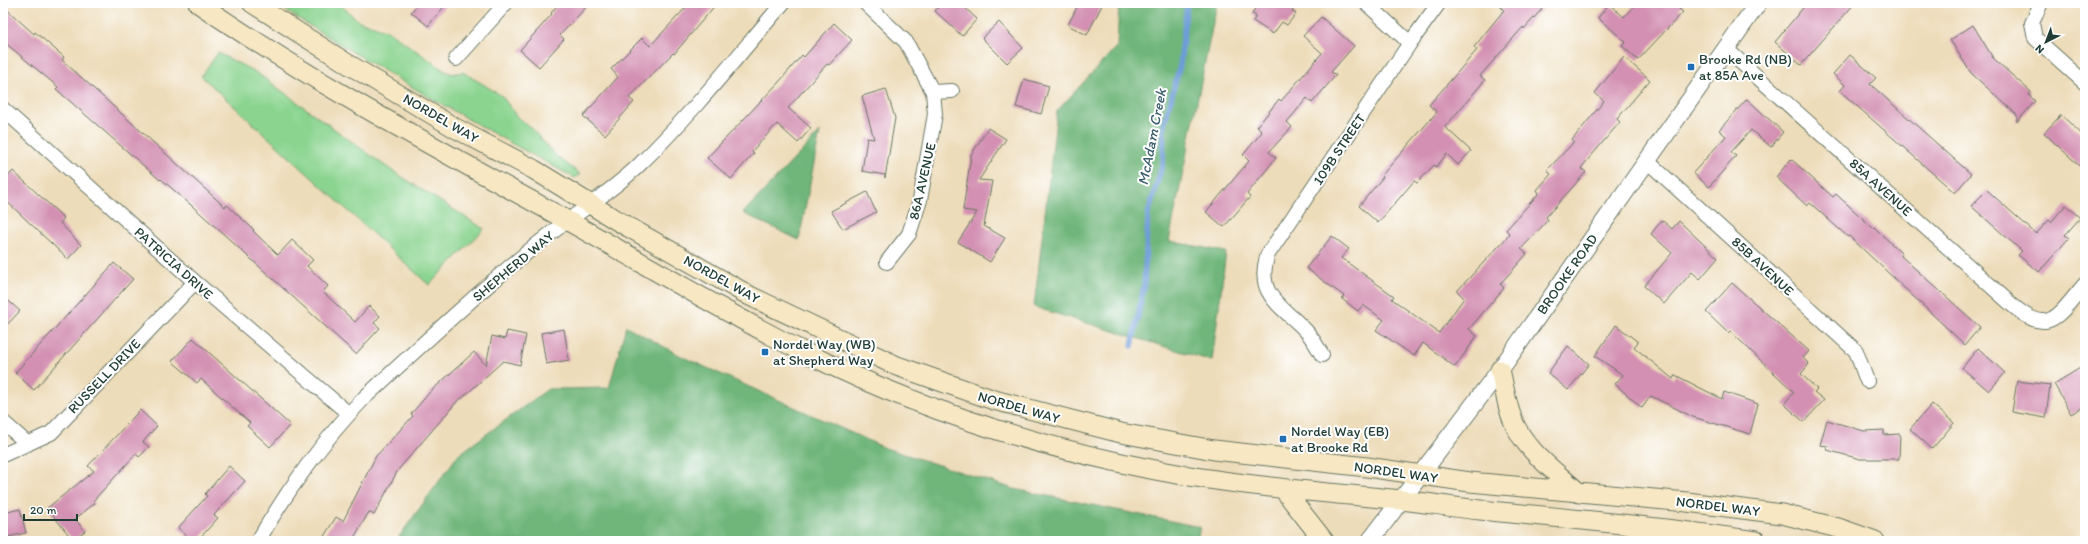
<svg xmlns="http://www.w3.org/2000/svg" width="2088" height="544" font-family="Itim,sans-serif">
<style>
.green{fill:#8bd490;stroke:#558862}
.forest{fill:#70b67a;stroke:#487a57}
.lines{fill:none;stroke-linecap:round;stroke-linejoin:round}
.stream{stroke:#6e9dd7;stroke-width:5.5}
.building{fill:#d390b2}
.minor-casing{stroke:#677563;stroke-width:16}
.tertiary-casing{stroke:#677563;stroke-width:19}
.secondary-casing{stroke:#677563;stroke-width:21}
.minor{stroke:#fff;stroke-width:14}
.tertiary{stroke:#fff;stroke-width:17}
.secondary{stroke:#f7e8c3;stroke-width:19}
.poi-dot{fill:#1f6fb2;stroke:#fff;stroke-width:1.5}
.labels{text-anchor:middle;stroke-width:4;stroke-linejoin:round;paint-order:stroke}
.poi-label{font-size:14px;fill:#1f3d34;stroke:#fff;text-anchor:start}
.street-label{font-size:14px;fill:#1f3d34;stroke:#fff}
.water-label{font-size:15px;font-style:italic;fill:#3b5f6d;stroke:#fff}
</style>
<rect width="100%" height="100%" fill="#fff"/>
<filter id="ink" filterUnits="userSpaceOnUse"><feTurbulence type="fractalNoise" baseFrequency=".025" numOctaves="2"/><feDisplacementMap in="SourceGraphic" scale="8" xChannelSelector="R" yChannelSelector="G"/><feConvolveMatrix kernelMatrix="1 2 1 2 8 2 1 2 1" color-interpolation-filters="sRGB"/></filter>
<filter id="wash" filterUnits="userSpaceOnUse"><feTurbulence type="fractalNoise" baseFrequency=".012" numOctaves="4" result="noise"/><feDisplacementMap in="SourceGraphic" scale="16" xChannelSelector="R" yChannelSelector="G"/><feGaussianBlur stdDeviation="0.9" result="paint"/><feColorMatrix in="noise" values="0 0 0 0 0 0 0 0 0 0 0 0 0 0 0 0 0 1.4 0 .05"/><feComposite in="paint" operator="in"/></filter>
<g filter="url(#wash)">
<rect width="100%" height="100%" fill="#eddcb9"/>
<path class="green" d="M274,3H338L359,21L388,31L445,71L452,74L463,72L502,96L517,117L530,127L556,156L580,174L575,178C473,123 372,66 274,3Z
M218,53L257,73L388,168L484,229L429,285L201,76Z"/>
<path class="forest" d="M1119,3H1217L1169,241L1226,252L1212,361L1034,307L1057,111L1117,46Z
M820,132L799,240L743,213Z
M626,326L683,357L885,448L1014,489L1200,527L1197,541H396L458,455L548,389L609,388Z"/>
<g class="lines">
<path class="stream" d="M1132,346L1144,285L1148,214L1163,163L1164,125L1180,65L1187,3"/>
</g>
<g id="blocks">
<path class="building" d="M419,3H447L428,26L411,12Z
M559,3H590L560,35L564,39L539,67L520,50L552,14L551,13Z
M690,3H717L674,54L673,53L629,98L634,102L605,135L583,116L618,77L611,69L642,38L650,46Z
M942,3H960L977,19L962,36L935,11Z
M1079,3H1103L1087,35L1068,25Z
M1258,3H1298L1292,11L1296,14L1287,25L1282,22L1273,34L1253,21L1256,16L1252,14Z
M1496,3H1534L1542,9L1524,29L1523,27L1480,76L1485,80L1445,127L1471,151L1458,165L1447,154L1436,167L1434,165L1417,183L1414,181L1378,223L1359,206L1383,177L1382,175L1437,112L1429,105L1477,50L1474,47L1504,10Z
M1636,3H1685L1679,9L1683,12L1638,60L1622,46L1626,42L1598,18L1609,4L1624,17Z
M1807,3H1855L1801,65L1775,42Z
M3,6L34,34L35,32L64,57L62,60L225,207L227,205L254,230L253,231L278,255L292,240L313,260L307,266L328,286L323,292L355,322L369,306L380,316L374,323L380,328L356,354L199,212L161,179L160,180L56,89L58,87L3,41Z
M1321,17L1354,46L1331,72L1336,75L1312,103L1307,98L1287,122L1292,127L1269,152L1276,158L1247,194L1250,197L1224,227L1206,212L1249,161L1243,155L1262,132L1257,127L1279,99L1281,101L1322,53L1303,36Z
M999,22L1023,48L1007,63L982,38Z
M834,23L852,40L829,65L827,64L788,108L811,128L798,143L777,124L752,151L754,153L731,179L707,158L779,82L802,55L804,57Z
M1973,25L1993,58L2031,92L2029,95L2035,101L2017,122V115L1971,73L1950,40Z
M1850,55L1876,78L1870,84L1971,174L1955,193L1840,91L1845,85L1833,74Z
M1624,57L1650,80L1617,119L1620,122L1581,168L1586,172L1546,217L1548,220L1521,249L1527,254L1500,284L1504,288L1469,329L1477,336L1455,367L1423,343L1414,356L1376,330L1384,320L1363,305L1358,311L1342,299L1344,296L1306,268L1332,236L1349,249L1341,258L1394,296L1392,299L1439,333L1464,298L1457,291L1510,234L1506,230L1539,193L1537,190L1551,174L1547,170L1574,142L1572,140L1604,101L1595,93Z
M1024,79L1049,86L1041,114L1016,107Z
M886,89L895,118L885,178V175L862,171L867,138L874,139L862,96Z
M1747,99L1783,132L1771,147L1751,130L1731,152L1736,156L1709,187L1693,173L1726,136L1719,130Z
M2061,115L2085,137V171L2044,133Z
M988,128L1006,139L979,180L992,181L984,226L1005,238L990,262L958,242L977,212L963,210L971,155Z
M1791,159L1833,197L1836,194L1873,228L1874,227L1902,254L1901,256L1980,327L1965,345L1849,236L1848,237L1810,203L1807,206L1776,177Z
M13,171L64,218L60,223L81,245L68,259L3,198V182Z
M1987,190L2036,234L2049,220L2051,222L2066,205L2080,218L2065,235L2069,238L2039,272L2018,255L2022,251L1971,206Z
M867,192L876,212L843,229L831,211Z
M1662,220L1672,229L1679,221L1718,258L1700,279L1692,272L1664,304L1644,286L1672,253L1651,234Z
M114,263L133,279L34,390L15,373Z
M1732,283L1809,351L1803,358L1809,364L1801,374L1817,389L1814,392L1824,400L1804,422L1784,404L1794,392L1730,331L1728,333L1706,312Z
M3,296L20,311L3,329Z
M1616,325L1638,342L1634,347L1673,379L1675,375L1722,399L1724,392L1758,404L1750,434L1693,417L1651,396L1642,408L1615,384L1623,375L1595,356Z
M564,329L569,360L546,364L541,333Z
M507,331L526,335L520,365L503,361L461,399L460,398L398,470L374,515L369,512L352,541H321L336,517L343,521L376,456L413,416L411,414L430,392L474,352L486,365L492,336L505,339Z
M193,338L290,425L270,447L247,426L250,423L201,379L197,383L172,361Z
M1568,346L1589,364L1568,390L1548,373Z
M1978,348L2005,373L1989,391L1962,368Z
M2085,365V406L2071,414L2054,384Z
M2017,381L2050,385L2046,418L2012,412Z
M1932,404L1954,423L1932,449L1910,429Z
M140,410L157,426L143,442L149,447L139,457L136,454L93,501L95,503L75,519L85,531L73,540L47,508L94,471L88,466Z
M1827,420L1864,431L1884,430V435L1900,434L1899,459H1860L1827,450L1828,446L1820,445Z
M229,466L245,481L214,515L218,518L197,541H192L178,528L207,496L205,494Z
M20,509L26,533L3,538V513Z"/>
</g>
</g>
<g filter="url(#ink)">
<use href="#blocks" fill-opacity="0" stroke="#677563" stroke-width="1"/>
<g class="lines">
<defs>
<path id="minor" d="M865,3L906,42L933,92L935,114L920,200L909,234L887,262
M1366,3L1410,43
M2041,3L2032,23L2035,38L2085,83
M1725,48L2011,304C2050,338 2057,316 2085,284
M456,59L506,3
M933,92L952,91
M3,109L195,282L349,414
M1646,160L1856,351L1867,381
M1322,355C1317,346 1313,339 1307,332C1283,306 1254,296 1268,254L1410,43L1439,3
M3,422L28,444
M3,455L51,433L195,282
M258,541C286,492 324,439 364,398C423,344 482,288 545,238C576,213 610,193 638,166C690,116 736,58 783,3"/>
<path id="tertiary" d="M1370,541L1500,370L1758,3"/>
<path id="secondary" d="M198,3C314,83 438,149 561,217C642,262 721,311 804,352C902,401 1006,437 1113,461C1198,481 1284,489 1371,497C1408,500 1444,506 1480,510C1572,519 1665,527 1756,541
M252,3L348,64L455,128L533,169L616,220L750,296L897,366L994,400L1121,433L1214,450L1367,467L1470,482L1687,502L1782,514L1838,528L1875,541
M1500,370C1504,385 1506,403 1512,418C1523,449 1556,472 1579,493
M1284,490L1324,541"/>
</defs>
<use href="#minor" class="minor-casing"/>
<use href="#tertiary" class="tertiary-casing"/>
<use href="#secondary" class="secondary-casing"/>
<use href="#minor" class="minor"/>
<use href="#tertiary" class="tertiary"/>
<use href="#secondary" class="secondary"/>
</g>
</g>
<g class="poi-dot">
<rect x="1687" y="63" width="8" height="8" rx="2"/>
<rect x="761" y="348" width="8" height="8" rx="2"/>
<rect x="1279" y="435" width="8" height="8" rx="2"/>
</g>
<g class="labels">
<g class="poi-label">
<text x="1699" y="64">Brooke Rd (NB)<tspan x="1699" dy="16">at 85A Ave</tspan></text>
<text x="773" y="349">Nordel Way (WB)<tspan x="773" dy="16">at Shepherd Way</tspan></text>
<text x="1291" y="436">Nordel Way (EB)<tspan x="1291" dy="16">at Brooke Rd</tspan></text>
</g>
<g class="street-label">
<text transform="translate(441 118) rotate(30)" y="5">NORDEL WAY</text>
<text transform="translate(1339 149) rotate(-56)" y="5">109B STREET</text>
<text transform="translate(922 181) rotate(-77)" y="5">86A AVENUE</text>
<text transform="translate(1881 187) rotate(42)" y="5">85A AVENUE</text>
<text transform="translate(174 263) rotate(42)" y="5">PATRICIA DRIVE</text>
<text transform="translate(513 266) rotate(-40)" y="5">SHEPHERD WAY</text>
<text transform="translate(1763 266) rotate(43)" y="5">85B AVENUE</text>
<text transform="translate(1567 274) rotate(-55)" y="5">BROOKE ROAD</text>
<text transform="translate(722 279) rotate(29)" y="5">NORDEL WAY</text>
<text transform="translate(104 376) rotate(-46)" y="5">RUSSELL DRIVE</text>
<text transform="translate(1019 407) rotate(16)" y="5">NORDEL WAY</text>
<text transform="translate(1396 472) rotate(8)" y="5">NORDEL WAY</text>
<text transform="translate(1718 506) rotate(7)" y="5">NORDEL WAY</text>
</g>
<g class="water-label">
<text transform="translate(1152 137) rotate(-79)" y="5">McAdam Creek</text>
</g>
</g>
<rect width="2088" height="544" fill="none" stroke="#fff" stroke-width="16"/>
<g transform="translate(2046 42) rotate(222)" stroke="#ffffff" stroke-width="3" paint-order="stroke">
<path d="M0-3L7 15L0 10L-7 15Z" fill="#1f3d34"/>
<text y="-6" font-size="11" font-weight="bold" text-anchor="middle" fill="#1f3d34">N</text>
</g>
<path d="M24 514v6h53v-6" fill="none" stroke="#1f3d34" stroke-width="2"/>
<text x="30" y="514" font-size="12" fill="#1f3d34" stroke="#ffffff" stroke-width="3" paint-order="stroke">20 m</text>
</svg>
